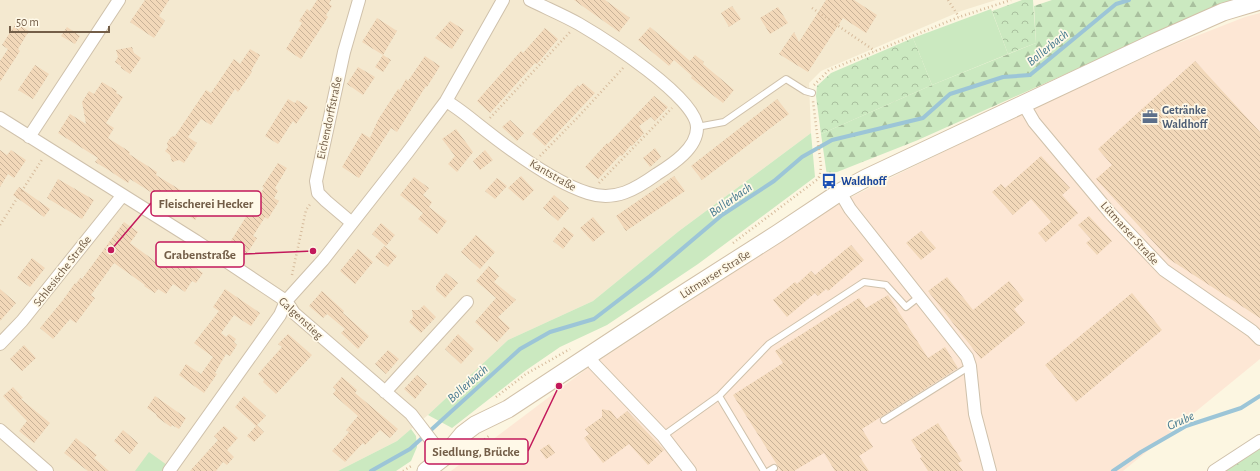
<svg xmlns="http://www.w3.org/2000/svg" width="1260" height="471" font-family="'Alegreya Sans',sans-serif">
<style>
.residential{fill:#f4e9d0}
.commercial{fill:#fde7d5}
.grass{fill:#cbe9c0}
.forest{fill:url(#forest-firs)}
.park{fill:url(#park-crowns)}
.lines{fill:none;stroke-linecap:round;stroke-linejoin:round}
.stream{stroke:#9cc5d7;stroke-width:4}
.building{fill:url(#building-back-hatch)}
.lane-casing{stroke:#cfc1ab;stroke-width:8}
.street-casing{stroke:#cfc1ab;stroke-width:14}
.secondary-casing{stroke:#d2c1a8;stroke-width:19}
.path{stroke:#d6bb9c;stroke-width:2.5;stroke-dasharray:1 3;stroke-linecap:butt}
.lane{stroke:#fff;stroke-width:6}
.street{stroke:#fff;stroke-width:12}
.secondary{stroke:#fff;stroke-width:17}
.labels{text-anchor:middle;stroke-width:3.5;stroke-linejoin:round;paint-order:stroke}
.service-label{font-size:12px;font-weight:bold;fill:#4e5e75;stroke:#fff9e8;text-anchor:start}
.street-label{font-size:12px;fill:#735e48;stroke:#fff9e8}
.transit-label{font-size:12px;font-weight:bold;fill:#164399;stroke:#fff9e8;text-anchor:start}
.water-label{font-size:13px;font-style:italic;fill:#44788e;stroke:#fff9e8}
.leader{fill:none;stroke:#c2185b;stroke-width:1.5}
.callout-dot{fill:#c2185b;stroke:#fff9e8;stroke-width:1.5}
.callout{fill:#fff9e8;stroke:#c2185b;stroke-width:1.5}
.callout-label{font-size:13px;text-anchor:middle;font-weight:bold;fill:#735e48}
</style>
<defs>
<pattern id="forest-firs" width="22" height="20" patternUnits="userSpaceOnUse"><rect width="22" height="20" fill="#cbe9c0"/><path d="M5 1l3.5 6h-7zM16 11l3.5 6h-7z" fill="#a9c09e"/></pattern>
<pattern id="park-crowns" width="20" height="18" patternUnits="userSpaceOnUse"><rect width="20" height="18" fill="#cbe9c0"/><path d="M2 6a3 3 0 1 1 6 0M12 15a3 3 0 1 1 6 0" fill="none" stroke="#a9c09e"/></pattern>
<pattern id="building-back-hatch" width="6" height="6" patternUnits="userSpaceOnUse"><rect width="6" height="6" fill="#f2d8b9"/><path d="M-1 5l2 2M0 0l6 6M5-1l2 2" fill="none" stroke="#c8b298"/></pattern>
</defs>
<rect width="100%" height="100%" fill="#fcf6e1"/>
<path class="residential" d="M0,0H996L961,11L821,71L809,83L811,133L679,231L593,301L508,340L428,415L397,441L338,471H0Z"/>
<path class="commercial" d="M1260,13V359L1123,471H451L589,367L845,200L1027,111L1163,49L1245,17Z"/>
<path class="grass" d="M991,9L1008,54L932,85L913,38Z
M811,133L815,177L698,264L607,325L560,347L525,371L452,428L428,415L508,340L593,301L679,231Z
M411,429L416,436L417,447L411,461L396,471H338L397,441Z
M149,452L167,465L162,471H135Z"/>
<path class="forest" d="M1052,0H1231L918,140L827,176L821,134L932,85L1036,43L1034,6Z"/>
<path class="park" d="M1022,0H1033L1036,43L1008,54L992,11Z
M913,38L932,85L821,134L816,96L817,86L831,73Z
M1260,446V471H1221Z"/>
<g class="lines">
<path class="stream" d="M371,471L410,449L520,349L550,332L594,319L650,276L722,215L774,181L802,157L832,140L923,118L950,94L1003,77L1030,75L1116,4L1129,0
M1113,471L1141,452L1186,426L1241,408L1260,396"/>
</g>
<path class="building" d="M145,0H169L159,16L165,21L154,38L130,22Z
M317,0H331L329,4L332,6L326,15L328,17L301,59L286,49L302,23L299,21L307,9L310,11Z
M574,0H605L630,18L619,32Z
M826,0H854L877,15L866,33L843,18L808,72L779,54L794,32L799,42Z
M732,6L741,19L729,27L721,13Z
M778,7L788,23L770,34L760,18Z
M377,18L397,31L383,55L391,60L383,72L375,67L383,55L362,42Z
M450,21L464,30L452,49L435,38Z
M16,23L29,31L18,49L20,51L0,82V61L8,49L2,45Z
M67,27L80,36L75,44L61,36Z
M650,27L690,61L695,55L704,62L703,64L734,90L723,103L691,78L692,76L674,60L669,66L638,40Z
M545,28L558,39L537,64L535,63L490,113L477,101L521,51L523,53Z
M132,47L134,53L141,58L130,74L121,68V66L115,62L118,57L116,50Z
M250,49L260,55L251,71L252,72L238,92L235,89L211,125L201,119L188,137L197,143L184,163L179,160L172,162L170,155L165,151L168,147L167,143L171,137L175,136L206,90L211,93L234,59L240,64Z
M425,56L440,66L427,87L426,86L397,132L391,128L359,178L342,167L362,133L370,138L378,120L398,89L400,90L406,79L408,81Z
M1195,61L1260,132V318L1169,259L1096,179L1112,165L1098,149Z
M35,65L49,74L33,99L18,90Z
M358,67L375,77L363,95L347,84Z
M102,82L117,91L116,93L123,97L106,123L114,128L108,138L130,152L129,154L157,172L156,175L205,205L195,220L130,179L128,183L107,169L95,162L98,158L58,133L70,114L86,124L82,102L89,91L94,94Z
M583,83L595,93L545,146L532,134L578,85L579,87Z
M654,96L668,107L655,121L651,117L639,126L644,133L632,146L631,145L622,156L620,155L598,179L585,167L607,143L608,144Z
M288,99L295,103L297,100L308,107L296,124L293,121L278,144L265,136Z
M777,99L789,114L702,180L691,166Z
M510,120L524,133L517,141L502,127Z
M456,129L473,152L457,172L448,164L455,156L442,139Z
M655,148L661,157L650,167L643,158Z
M0,150L7,155L11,150L26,160L14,178L8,174L0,187Z
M485,150L493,160L480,170L473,161Z
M1041,156L1070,188L1062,195L1078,213L1046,242L1038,233L1051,222L1031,199L1013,215L992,192L1001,184L1005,188Z
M278,163L287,168L275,188L278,191L274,198L279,201L268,219L265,217L253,236L257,238L246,255L229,244L264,188L262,187Z
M521,176L534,190L523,201L508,188Z
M674,176L685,191L626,231L616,216Z
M414,177L429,188L423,195L432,202L429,207L447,221L437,234L418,219L423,213L400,195Z
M497,178L507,186L495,199L485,191Z
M58,179L94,200L82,219L47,198Z
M19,187L50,209L44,217L13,195Z
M554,195L569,208L558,221L543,208Z
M1089,216L1112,241L1097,255L1086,243L1091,239L1078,225Z
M593,217L605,232L593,242L580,228Z
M124,222L138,232L130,243L159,264L167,249L203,273L196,283L192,281L185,292L173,284L166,294L158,289L155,293L144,286L145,285L114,263L91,295L95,298L76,323L70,319L53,339L40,328L63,300L75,283L76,284L80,278L82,279Z
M381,223L395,235L386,246L372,234Z
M564,227L574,235L563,249L553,241Z
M921,231L936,248L921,260L906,243Z
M476,235L495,252L480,269L461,252Z
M851,245L864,260L828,291L826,289L818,296L815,293L787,317L773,300L795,282L797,284L811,271L815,275Z
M384,246L397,256L388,267L375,257Z
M358,249L373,262L355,284L340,271Z
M32,258L45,268L30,287L17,278Z
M489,266L499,276L494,282L516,300L498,317L510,328L497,342L475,322L496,298L476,281Z
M446,273L458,283L445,298L436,290V286Z
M947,277L973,310L1009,281L1024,300L1014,309L1025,323L981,359L928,291Z
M0,289L16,303L0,321Z
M225,289L260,313L251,326L234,315L221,333L226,337L229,334L236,339L234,342L237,345L230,356L226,354L215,373L217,374L204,393L179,375L186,364L201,374L213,357L194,343L219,311L213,307Z
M322,291L344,311L343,313L369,336L358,349L341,333L345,329L327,314L323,318L309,306Z
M1132,293L1162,330L1076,402L1045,365Z
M888,295L928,358L945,347L958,368L862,429L873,447L859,456L869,471H835L824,453L794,471H781L733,395L783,363L775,351L859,298L866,308Z
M424,305L436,317L421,333L409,322L413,317L412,310H419Z
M288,334L312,355L276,394L263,382L264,380L258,374L282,347L278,344Z
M458,334L474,349L461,364L445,349Z
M24,345L36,358L22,371L10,359Z
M388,350L399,359L386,374L375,364Z
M417,375L427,384L415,399L404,389Z
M342,377L357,390L355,393L398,429L390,438L380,430L365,445L363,443L345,462L332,451L349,432L346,430L358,416L333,394L336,390L333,387Z
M13,387L23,398L21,399L50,423L34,443L19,431L27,421L3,396Z
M155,396L186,418L179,429L172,425L171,427L157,417L156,414L147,408Z
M244,396L266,416L257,425L264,432L254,442L247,436L256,426L235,407Z
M602,409L611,411L617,419L627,411L664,450L648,465L629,444L603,463L584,438L589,434L585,429L602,417Z
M938,423L962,461L958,463L963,471H928L920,458L922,457L911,440Z
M224,426L238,438L227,450L234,457L227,465L223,462L216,471H190L218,440L214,436Z
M123,430L138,443L130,454L114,441Z
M76,438L97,455L94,458L109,471H88L64,453Z
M549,444L555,453L546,459L540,450Z"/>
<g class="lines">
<defs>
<path id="lane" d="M697,127L724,122L786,79L805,91L812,93
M719,396L769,344L864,282L886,285L906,307L920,296
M884,420L970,366
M663,436L719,396L764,471
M769,471L774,468"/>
<path id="street" d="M446,101C458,108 469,117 480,126C509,149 553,182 588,193C615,202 636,189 657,174C673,164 697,148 697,128C698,98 603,38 579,24C563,15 546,8 530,0
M1023,103L1034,122L1110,213L1164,270L1252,331L1260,339
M0,118L196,241L286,301L294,313L411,414L444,457
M29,137L119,0
M840,192L850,209L967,357L970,366L975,414L990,471
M352,223L326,201L318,193L316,181L344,52L359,0
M0,344L22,321L122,196
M589,355L594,364L663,436L690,471
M385,392L467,302
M0,430L47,471
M169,471L280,315L286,301L323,260L407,153L446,101L503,0
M1214,471L1260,441"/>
<path id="secondary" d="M444,457L463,434L475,425L508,409L675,299L777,234L840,192L866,178L1153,43L1223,12L1260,1
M426,471L444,457L453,452"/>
</defs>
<use href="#lane" class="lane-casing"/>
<use href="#street" class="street-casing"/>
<use href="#secondary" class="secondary-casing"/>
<path class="path" d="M948,0L959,17
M812,8L875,51
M814,85L829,70L959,17L1011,0
M490,118L570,32
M540,156L579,116L624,67
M599,183L672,108
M0,225L43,158
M733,243L818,179L820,175L821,166L813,101
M292,275L306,210L311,203
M496,397L526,374L570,349
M469,452L490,435
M403,471L413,465"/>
<use href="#lane" class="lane"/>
<use href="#street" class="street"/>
<use href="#secondary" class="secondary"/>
</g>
<defs>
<symbol id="office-bare" viewBox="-9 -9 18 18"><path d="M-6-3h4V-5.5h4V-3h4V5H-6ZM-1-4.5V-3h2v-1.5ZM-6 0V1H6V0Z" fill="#5c6f8a" stroke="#fff9e8" stroke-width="2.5" paint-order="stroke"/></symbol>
<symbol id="bus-bare" viewBox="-9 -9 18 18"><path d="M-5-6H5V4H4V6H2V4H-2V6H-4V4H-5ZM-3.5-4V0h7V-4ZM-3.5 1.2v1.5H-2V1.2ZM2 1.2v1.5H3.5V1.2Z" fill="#1a4fb4" stroke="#fff9e8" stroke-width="2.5" paint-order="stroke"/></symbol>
</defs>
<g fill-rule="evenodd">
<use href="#office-bare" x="1139" y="106" width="22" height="22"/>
<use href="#bus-bare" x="818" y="170" width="22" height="22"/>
</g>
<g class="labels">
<g class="service-label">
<text x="1162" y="114">Getränke<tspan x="1162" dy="14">Waldhoff</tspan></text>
</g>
<g class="street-label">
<text transform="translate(329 118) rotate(-78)" y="4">Eichendorffstraße</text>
<text transform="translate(553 175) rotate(30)" y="4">Kantstraße</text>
<text transform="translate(1130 233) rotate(48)" y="4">Lütmarser Straße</text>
<text transform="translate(62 271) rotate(-52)" y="4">Schlesische Straße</text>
<text transform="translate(715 274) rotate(-32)" y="4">Lütmarser Straße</text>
<text transform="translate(301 318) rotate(43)" y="4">Galgenstieg</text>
</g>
<g class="transit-label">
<text x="841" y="185">Waldhoff</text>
</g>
<g class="water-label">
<text transform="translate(1047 47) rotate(-39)" y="5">Bollerbach</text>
<text transform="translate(730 199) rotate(-35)" y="5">Bollerbach</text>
<text transform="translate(467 383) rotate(-42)" y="5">Bollerbach</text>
<text transform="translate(1180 420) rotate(-24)" y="5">Grube</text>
</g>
</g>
<path class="leader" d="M111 250L151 203M313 251L244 254M559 386L528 451"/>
<g class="callout-dot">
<circle cx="111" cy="250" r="4"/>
<circle cx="313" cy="251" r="4"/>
<circle cx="559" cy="386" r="4"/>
</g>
<g class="callout">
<rect x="151" y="191" width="110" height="25" rx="4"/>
<rect x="156" y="242" width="88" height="25" rx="4"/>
<rect x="425" y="439" width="103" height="25" rx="4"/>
</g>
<g class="callout-label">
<text x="206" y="208">Fleischerei Hecker</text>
<text x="200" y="259">Grabenstraße</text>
<text x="476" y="456">Siedlung, Brücke</text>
</g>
<path d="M10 26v6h99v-6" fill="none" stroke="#735e48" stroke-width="2"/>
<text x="16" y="26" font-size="12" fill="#735e48" stroke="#fff9e8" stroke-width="3" paint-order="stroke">50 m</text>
</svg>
